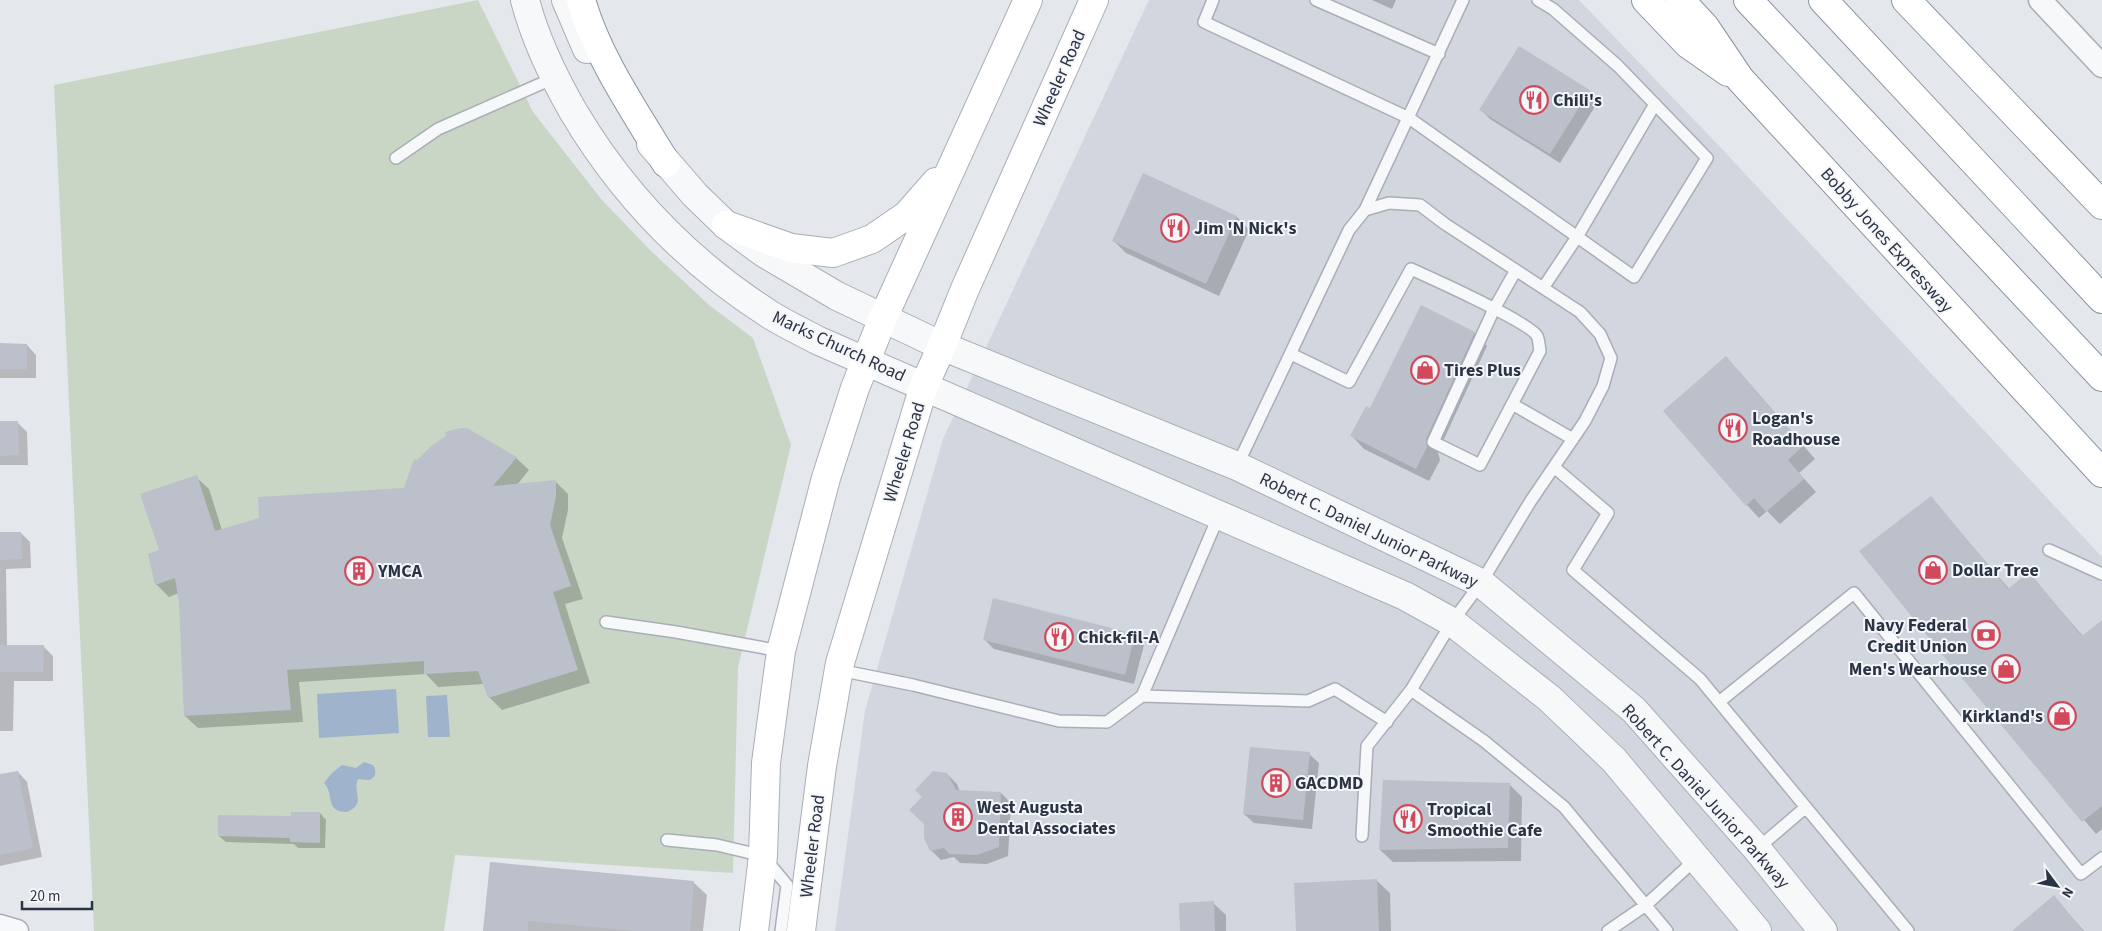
<svg xmlns="http://www.w3.org/2000/svg" width="2102" height="931" font-family="'Source Sans 3',sans-serif">
<style>
.built{fill:#d2d6de}
.green{fill:#c9d6c5}
.water{fill:#9fb4cc}
.shadow{fill:#0003}
.building{fill:#bbc0ca}
.lines{fill:none;stroke-linecap:round;stroke-linejoin:round}
.service-casing{stroke:#a9aeb7;stroke-width:14}
.minor-casing{stroke:#a9aeb7;stroke-width:25}
.tertiary-casing{stroke:#a9aeb7;stroke-width:30}
.secondary-casing{stroke:#a9aeb7;stroke-width:30}
.motorway-casing{stroke:#8b94a3;stroke-width:30}
.service{stroke:#f7f8fa;stroke-width:11}
.minor{stroke:#f7f8fa;stroke-width:22}
.tertiary{stroke:#f7f8fa;stroke-width:28}
.secondary{stroke:#fff;stroke-width:28}
.motorway{stroke:#fff;stroke-width:28}
.labels{text-anchor:middle;stroke-width:4;stroke-linejoin:round;paint-order:stroke}
.street-label{font-size:18px;fill:#2b3445;stroke:#f4f6f9}
.poi-label{font-size:18px;font-weight:bold;fill:#2b3445;stroke:#f4f6f9;text-anchor:start}
</style>
<rect width="100%" height="100%" fill="#e4e7ec"/>
<path class="built" d="M1149,0H1579L1722,149L2102,557V931H835L865,711L943,439Z"/>
<path class="green" d="M478,0L533,112L602,200L651,251L709,305L753,338L791,445L738,667L733,873L455,855L444,931H94L54,85Z"/>
<path class="water" d="M396,689L399,733L319,738L317,694Z
M447,695L450,737H428L426,696Z
M364,762L373,765C377,771 376,778 369,780L358,779C352,793 367,803 347,812C324,812 335,794 324,783L332,773L342,765L356,768Z"/>
<path class="shadow" d="M1372,0H1396L1392,9Z
M1589,91L1599,100L1560,163L1490,119L1481,110Z
M1144,175L1237,217L1249,230L1219,296L1126,253L1114,241Z
M1474,333L1487,346L1438,452L1440,460L1429,481L1364,449L1352,436L1371,409Z
M0,344L27,345L36,355V378H0Z
M1738,370L1815,459L1799,473L1816,492L1780,524L1767,511L1759,518L1747,505Z
M17,422L27,432L28,465H0V423Z
M516,458L529,470L517,485L555,481L568,494V510L562,538L583,599L565,604L590,683L502,710L489,697L484,684L438,687L426,674L299,682L303,722L198,728L185,716L179,593L169,597L156,584L160,550L196,477L209,489L222,530L405,489Z
M1931,498L2010,590L2029,574L2083,636L2102,622V829L2096,834L1938,647Z
M0,533H21L30,542L31,568L6,569L7,646H43L53,656V681H14L13,731H0Z
M1134,635L1144,645L1134,684L994,649L984,639Z
M1309,754L1319,763L1312,829L1254,823L1244,814Z
M18,772L27,782L42,857L0,866V776Z
M947,774L957,784L960,792L1001,793L1011,803L1008,856L987,864L960,863L954,857L941,860L931,850Z
M1509,784L1522,797L1521,861L1393,862L1380,850Z
M320,813L326,820L325,848H298L294,844L226,842L219,836L292,817Z
M1377,881L1390,893L1391,931H1297Z
M694,883L707,895L703,931H485Z
M2054,897L2084,931H2014Z
M1213,903L1226,915V931H1181Z"/>
<path class="building" d="M1519,46L1590,90L1550,154L1479,110Z
M1143,173L1237,216L1206,284L1112,241Z
M1421,305L1475,332L1426,439L1427,447L1416,469L1350,436L1366,406L1370,408Z
M0,343L27,344V369H0Z
M1726,356L1803,446L1788,460L1804,479L1766,512L1754,498L1746,506L1663,411Z
M0,421H18L19,455L0,456Z
M461,428H467L517,457L493,486L556,480V497L550,525L571,586L553,592L578,670L488,698L478,671L424,674V661L287,670L291,710L184,716L179,603L175,578L155,585L148,554L159,550L140,494L197,475L215,531L259,518L258,497L404,488L414,459L417,460L431,446L446,436L445,432Z
M1931,496L2008,589L2029,572L2082,636L2102,620V806L2082,822L1937,648L1859,551Z
M0,532H21L22,559L0,560Z
M993,598L1135,634L1125,675L983,640Z
M0,645H44L43,672H0Z
M1250,747L1310,752L1303,820L1243,814Z
M18,771L33,848L0,855V774Z
M933,771L947,773L956,790L1001,792L999,847L977,855L949,854L944,848L930,851L924,838V824L909,810L922,797L915,790Z
M1383,780L1510,783L1508,848L1379,850Z
M291,812H320V843L290,842V838L218,836V815L291,816Z
M490,862L694,881L690,931H634L528,921V931H483Z
M1377,879L1379,931H1296L1294,883Z
M2054,895L2083,931H2012Z
M1214,901L1215,931H1180L1179,903Z"/>
<g class="lines">
<defs>
<path id="service" d="M1213,0L1204,22L1409,118L1634,277L1707,158L1618,66L1553,9L1538,0
M1316,0L1439,54
M396,158L438,129L554,78
M1365,210L1463,0
M1543,288L1577,237L1655,104
M1291,354L1349,382L1411,269C1431,278 1531,323 1537,336C1539,339 1539,346 1540,351L1480,465L1433,442L1494,309L1516,270
M1512,404L1573,439
M1237,466L1349,230L1365,210L1389,203L1420,205L1445,224L1580,312L1600,334L1611,358L1603,386L1585,421L1530,502L1481,583L1452,622L1411,690L1367,746L1362,836
M1554,467L1608,513L1573,570L1700,679L1908,931
M1219,515L1142,696L1308,701L1335,689L1387,722
M2049,550L2102,574
M606,622L676,632L781,651
M839,670L913,685L1059,721L1107,722L1142,696
M1411,690L1484,741L1564,807L1667,931
M1719,702L1854,593L2081,874L2102,858
M667,840L717,845L763,856L787,885L781,931
M1757,849L1806,807
M1608,931L1646,905L1697,858"/>
<path id="minor" d="M2040,0L2102,66
M0,926L17,931"/>
<path id="tertiary" d="M525,0C535,39 553,76 573,111C622,194 688,262 769,314C785,324 802,332 819,341L1405,596L1452,622L1549,698L1614,760L1757,931
M566,0L587,49
M651,144L695,195L726,225L764,253L837,296L942,346L1237,466L1481,583L1634,710L1757,849L1823,931"/>
<path id="secondary" d="M726,225L791,248L833,253L872,239L907,215L936,182
M754,931L763,856L766,763L781,651L826,478L855,388L883,318L1028,0
M801,931L822,766L840,663L924,386L942,346L965,289L1094,0"/>
<path id="motorway" d="M581,0C598,59 635,111 666,163
M1646,0L1688,44L1728,72
M1680,0L1705,27L1740,79L2102,473
M1748,0L2102,377
M1823,0L2102,299
M1906,0L2102,205"/>
</defs>
<use href="#service" class="service-casing"/>
<use href="#minor" class="minor-casing"/>
<use href="#tertiary" class="tertiary-casing"/>
<use href="#secondary" class="secondary-casing"/>
<use href="#motorway" class="motorway-casing"/>
<use href="#service" class="service"/>
<use href="#minor" class="minor"/>
<use href="#tertiary" class="tertiary"/>
<use href="#secondary" class="secondary"/>
<use href="#motorway" class="motorway"/>
</g>
<defs>
<symbol id="restaurant-ring" viewBox="-11 -11 22 22"><circle r="9.5" fill="#f4f6f9" stroke="#d1495b" stroke-width="1.5"/><path d="M-5-6h1v4h1v-4h1v4h1v-4h1v5L-1.5 .5V6h-2V.5L-5-1ZM5-6V6H3V1.5H1.5Q1.5-4 5-6Z" fill="#d1495b"/></symbol>
<symbol id="shop-ring" viewBox="-11 -11 22 22"><circle r="9.5" fill="#f4f6f9" stroke="#d1495b" stroke-width="1.5"/><path d="M-5-2.5h2.3a2.7 3.5 0 0 1 5.4 0H5L5.5 6h-11ZM-1.5-2.5h3a1.5 2.3 0 0 0-3 0Z" fill="#d1495b"/></symbol>
<symbol id="building-ring" viewBox="-11 -11 22 22"><circle r="9.5" fill="#f4f6f9" stroke="#d1495b" stroke-width="1.5"/><path d="M-4-6H4V6H1V3H-1V6H-4ZM-2.5-4.3h1.7v1.8h-1.7ZM.8-4.3h1.7v1.8H.8ZM-2.5-1h1.7V.8h-1.7ZM.8-1h1.7V.8H.8Z" fill="#d1495b"/></symbol>
<symbol id="bank-ring" viewBox="-11 -11 22 22"><circle r="9.5" fill="#f4f6f9" stroke="#d1495b" stroke-width="1.5"/><path d="M-6-4H6V4H-6ZM0-2.3a2.3 2.3 0 1 0 0 4.6a2.3 2.3 0 1 0 0-4.6Z" fill="#d1495b"/></symbol>
</defs>
<g fill-rule="evenodd">
<use href="#restaurant-ring" x="1518" y="84" width="32" height="32"/>
<use href="#restaurant-ring" x="1159" y="212" width="32" height="32"/>
<use href="#shop-ring" x="1409" y="354" width="32" height="32"/>
<use href="#restaurant-ring" x="1717" y="412" width="32" height="32"/>
<use href="#shop-ring" x="1917" y="554" width="32" height="32"/>
<use href="#building-ring" x="343" y="555" width="32" height="32"/>
<use href="#bank-ring" x="1970" y="619" width="32" height="32"/>
<use href="#restaurant-ring" x="1043" y="621" width="32" height="32"/>
<use href="#shop-ring" x="1990" y="653" width="32" height="32"/>
<use href="#shop-ring" x="2046" y="700" width="32" height="32"/>
<use href="#building-ring" x="1260" y="767" width="32" height="32"/>
<use href="#building-ring" x="942" y="801" width="32" height="32"/>
<use href="#restaurant-ring" x="1392" y="803" width="32" height="32"/>
</g>
<g class="labels">
<g class="street-label">
<text transform="translate(1059 78) rotate(-66)" y="6">Wheeler Road</text>
<text transform="translate(1887 240) rotate(48)" y="6">Bobby Jones Expressway</text>
<text transform="translate(839 346) rotate(25)" y="6">Marks Church Road</text>
<text transform="translate(904 452) rotate(-73)" y="6">Wheeler Road</text>
<text transform="translate(1369 530) rotate(26)" y="6">Robert C. Daniel Junior Parkway</text>
<text transform="translate(1706 796) rotate(48)" y="6">Robert C. Daniel Junior Parkway</text>
<text transform="translate(812 846) rotate(-83)" y="6">Wheeler Road</text>
</g>
<g class="poi-label">
<text x="1553" y="106">Chili's</text>
<text x="1194" y="234">Jim 'N Nick's</text>
<text x="1444" y="376">Tires Plus</text>
<text x="1752" y="424">Logan's<tspan x="1752" dy="21">Roadhouse</tspan></text>
<text x="1952" y="576">Dollar Tree</text>
<text x="378" y="577">YMCA</text>
<text x="1967" y="631" text-anchor="end">Navy Federal<tspan x="1967" dy="21">Credit Union</tspan></text>
<text x="1078" y="643">Chick-fil-A</text>
<text x="1987" y="675" text-anchor="end">Men's Wearhouse</text>
<text x="2043" y="722" text-anchor="end">Kirkland's</text>
<text x="1295" y="789">GACDMD</text>
<text x="977" y="813">West Augusta<tspan x="977" dy="21">Dental Associates</tspan></text>
<text x="1427" y="815">Tropical<tspan x="1427" dy="21">Smoothie Cafe</tspan></text>
</g>
</g>
<g transform="translate(2057 886) rotate(122)" stroke="#f4f6f9" stroke-width="4" paint-order="stroke">
<path d="M0-4L9 19L0 12L-9 19Z" fill="#2b3445"/>
<text y="-8" font-size="14" font-weight="bold" text-anchor="middle" fill="#2b3445">N</text>
</g>
<path d="M22 901v8h70v-8" fill="none" stroke="#2b3445" stroke-width="2.5"/>
<text x="30" y="901" font-size="15" fill="#2b3445" stroke="#f4f6f9" stroke-width="4" paint-order="stroke">20 m</text>
</svg>
